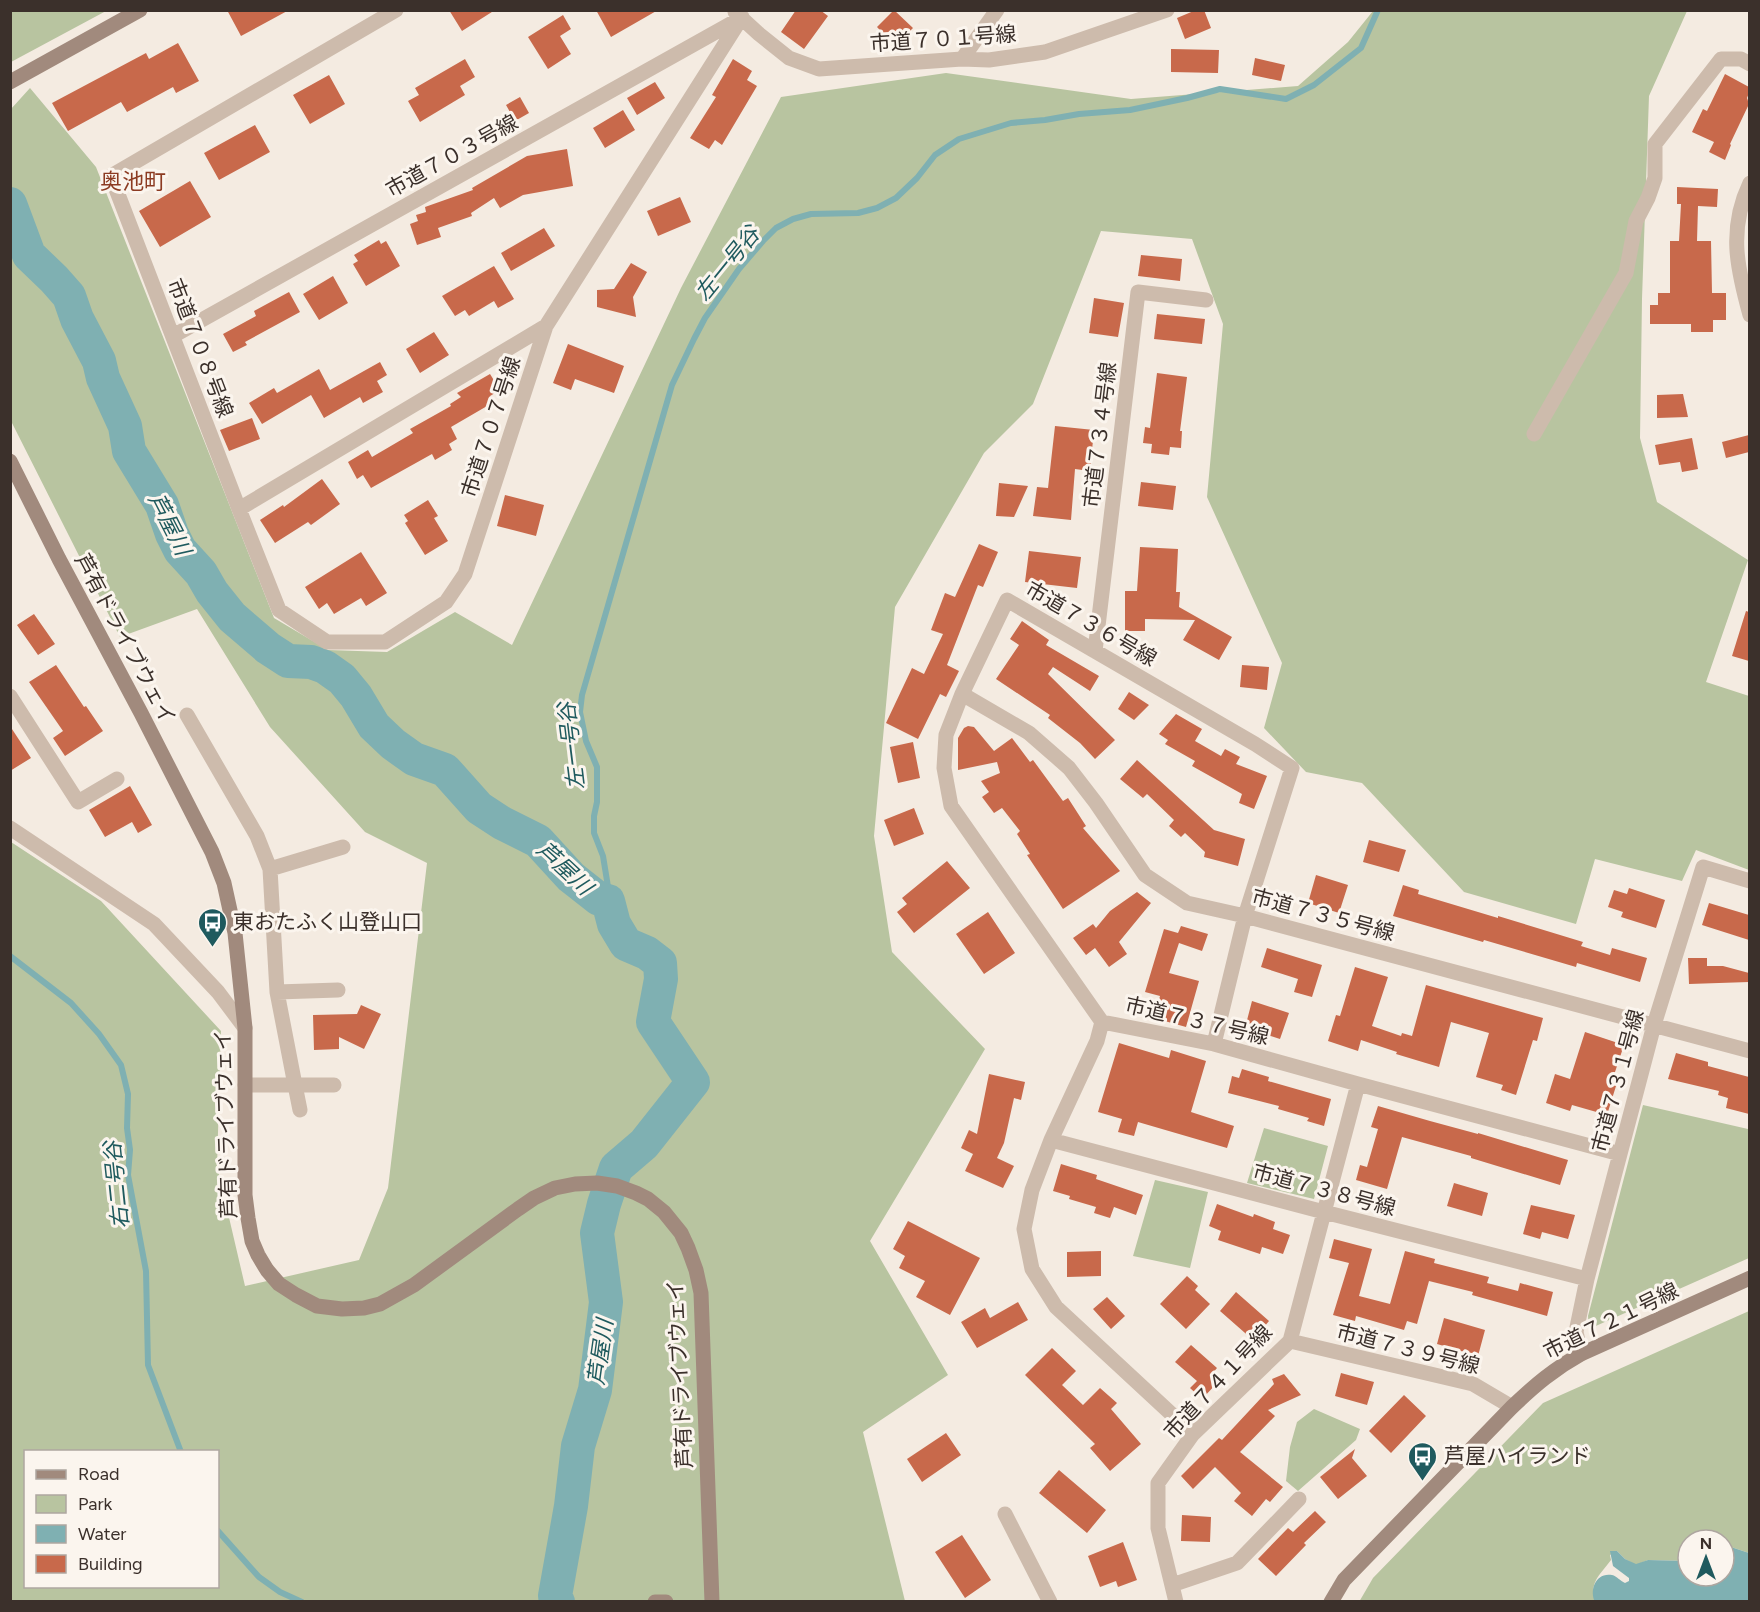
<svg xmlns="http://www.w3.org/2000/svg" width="1760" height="1612" font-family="Figtree,'Noto Sans JP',sans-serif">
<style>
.green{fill:#b8c4a0;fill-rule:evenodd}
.water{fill:#7fb0b2}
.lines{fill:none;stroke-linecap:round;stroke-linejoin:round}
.stream{stroke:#7fb0b2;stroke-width:6}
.river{stroke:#7fb0b2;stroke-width:34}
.building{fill:#c8694b}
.street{stroke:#cdbbac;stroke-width:15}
.secondary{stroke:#a18a7d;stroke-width:15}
.labels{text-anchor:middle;stroke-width:6;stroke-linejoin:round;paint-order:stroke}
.street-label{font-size:21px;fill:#3b302b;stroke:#fbf5ee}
.poi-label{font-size:21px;fill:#3b302b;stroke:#fbf5ee;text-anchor:start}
.neighbourhood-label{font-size:22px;fill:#8c3b22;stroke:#fbf5ee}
.water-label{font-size:22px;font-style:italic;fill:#1f5a5e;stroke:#fbf5ee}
</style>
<rect width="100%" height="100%" fill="#f4ebe1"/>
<path class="green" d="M11,10H106V11L11,62Z
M1373,11H1687L1649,96L1642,299L1640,438L1657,502L1748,560L1706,682L1749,696V870L1696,850L1682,881L1595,859L1576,924L1464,892L1362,783L1306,772L1264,728L1282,663L1207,497L1223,324L1192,239L1101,231L1033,404L984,453L895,607L874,836L892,952L985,1049L870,1241L948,1375L863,1432L905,1601H11V842L101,901L221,1031L217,1166L245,1286L359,1260L388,1188L427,863L365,832L270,727L197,609L120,637L11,421V109L30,88L96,167L274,618L328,650L387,652L455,612L512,645L681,288L781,97L946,73L1131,99L1298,86L1348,42ZM26,1452H218V1586H26Z
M1643,1105L1748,1129L1750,1132L1749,1258L1589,1329L1588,1316Z
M1264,1128L1328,1146L1314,1199L1247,1183Z
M1155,1180L1208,1192L1190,1268L1133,1256Z
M1749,1311V1553L1731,1547L1724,1549V1540H1688V1561L1648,1560L1636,1565L1625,1559L1617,1551L1610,1555L1611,1560C1600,1575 1589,1582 1595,1601L1359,1602L1373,1578L1543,1403Z
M1314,1409L1360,1429L1356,1440L1298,1491L1286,1481L1290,1447L1297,1422Z"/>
<path class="water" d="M1731,1547L1749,1553L1748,1601L1595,1602C1589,1590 1596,1572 1612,1575C1617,1576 1620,1581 1625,1583L1629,1581V1578L1613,1566L1610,1551H1617L1625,1559L1636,1564L1648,1560L1688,1561V1576H1724V1549Z"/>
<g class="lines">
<path class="stream" d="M608,901L609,893L603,856L594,833V816L597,802V767L586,741L580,712L582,695L672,385L694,339L705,318L739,269L763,241L776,228L793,219L811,214L858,213L877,208L896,198L917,178L935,155L959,139L1011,123L1045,120L1079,114L1130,110L1187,98L1220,89L1286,99L1314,85L1361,48L1378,10
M10,956L71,1003L99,1034L121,1065L128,1094L127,1128L130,1150L128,1175L146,1271L148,1365L181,1452
M218,1531L259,1577L280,1592L302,1602"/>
<path class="river" d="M10,204L29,255L54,279L69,296L77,319L99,361L103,378L125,426L129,451L162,505L172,534L180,550L201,573L212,592L232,617L268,648L288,661L311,662L325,667L342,679L356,696L374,726L393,744L414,759L445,770L479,808L502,823L538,841L571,877L599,899L608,901L614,924L626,944L647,953L660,963L661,979L653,1022L693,1082L644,1144L616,1168L604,1204L597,1233L606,1302L595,1390L578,1446L571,1506L555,1596L558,1602"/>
</g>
<path class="building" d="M227,10H289L241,36Z
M449,10H495L462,31Z
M596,10H658L611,37Z
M796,10H820L828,16L804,49L781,32Z
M894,10L913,28L895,46L877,27Z
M1196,10H1204L1211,28L1185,39L1177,18Z
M563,15L571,29L560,36L571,54L548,69L528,37Z
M178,43L199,81L176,93L173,87L127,112L121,102L68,131L52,103L146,53L149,59Z
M1171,49L1219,50L1218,73L1171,72Z
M1255,58L1285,65L1281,81L1252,75Z
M465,59L475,77L460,86L465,95L420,122L408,101L419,95L415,88Z
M733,59L752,71L747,80L757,86L722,145L715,140L709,149L690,138L716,97L712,95Z
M1725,74L1749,87V93L1747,98L1749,104L1730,144L1731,145L1725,160L1709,152L1714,142L1692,132L1703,109L1707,111Z
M329,75L345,104L310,124L293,95Z
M655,82L665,98L637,115L627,98Z
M520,97L529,113L515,121L506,105Z
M623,110L635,130L605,148L593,128Z
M255,125L270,152L219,180L204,153Z
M567,149L573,186L523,195L500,208L494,198L471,213L472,216L438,228L441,237L417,245L410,224L418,221L416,215L426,212L425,207L473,190L472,188L527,156Z
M190,181L211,217L160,247L139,211Z
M1677,187L1718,189L1717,207L1698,206L1697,241H1711L1712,293H1726V320H1713V332H1691V324H1650V305H1658V293H1670V241H1679L1681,204H1677Z
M680,197L691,222L658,236L647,211Z
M544,228L555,246L511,271L501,253Z
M379,240L381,244L386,241L400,266L366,286L353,264L358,261L354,255Z
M1141,255L1182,259L1180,281L1138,276Z
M631,263L647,272L633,297L636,317L597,307V290L614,289Z
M494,266L514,299L498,308L494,301L469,316L465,310L455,316L442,296Z
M333,276L348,303L319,320L303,294Z
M289,292L300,312L245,342L247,345L233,352L223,334L256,316L254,311Z
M1094,298L1124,303L1118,337L1089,333Z
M1157,314L1205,319L1202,344L1154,339Z
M434,332L449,355L420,373L406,349Z
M568,344L624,366L614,393L575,379L571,390L553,383Z
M380,362L387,375L377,381L383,392L363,403L360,397L324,418L311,395L262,424L249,403L274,388L277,393L319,369L330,390Z
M1157,373L1187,377L1180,431H1182L1181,448L1170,447L1169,455L1151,453L1152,444L1143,443L1145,427L1150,428Z
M490,374L500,390L490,396L494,402L451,427L457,439L449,444L452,450L435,460L432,454L371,488L363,475L357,479L348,462L368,450L372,457L413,433L410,429L451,406L450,404L461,397L457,393Z
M1683,394L1688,417L1657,418V395Z
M252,418L260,439L229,451L220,430Z
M1055,426L1094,430L1090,471L1075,469L1071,520L1033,516L1037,487L1048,488Z
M1749,435V452L1726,458L1722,442Z
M1692,438L1698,469L1682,472L1680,462L1659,465L1655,445Z
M322,479L340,504L311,525L308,522L275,543L260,520L283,505L284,507Z
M1141,482L1176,486L1173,510L1138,506Z
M999,483L1028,486L1014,517L996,516Z
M505,495L544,505L536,536L497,526Z
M428,500L438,516L434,518L448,541L425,555L405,523L408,521L404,515Z
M979,544L998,552L983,587L978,585L947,665L959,671L946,697L940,694L918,739L886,723L912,668L924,674L943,634L931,630L945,593L955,597Z
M1140,547L1178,549L1176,592H1180L1179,607L1232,637L1219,660L1183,640L1195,620L1145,619V631H1125V591H1137Z
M1029,551L1081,557L1077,588L1025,582Z
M361,552L387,593L366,606L361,598L334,614L327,603L319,609L305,587Z
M1746,611L1749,612V661L1732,656Z
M34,614L55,644L38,655L17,625Z
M1022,621L1049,640L1046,645L1099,676L1090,691L1053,667L1048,674L1115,740L1095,759L1080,743L1048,718L1050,715L996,679L1019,645L1010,639Z
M56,665L84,707L86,706L103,731L65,756L53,738L63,731L29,682Z
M1242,665L1269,667L1267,690L1240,687Z
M1129,692L1149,705L1134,720L1118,709Z
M1176,714L1202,729L1195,741L1221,756L1225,749L1240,757L1236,764L1267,776L1254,809L1239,803L1242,794L1192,766L1195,761L1165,744L1168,740L1159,734Z
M10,726L31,758L10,771Z
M968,726L974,727L994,751L1012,738L1030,762L1033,760L1063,801L1068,798L1086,826L1083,828L1120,871L1063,909L1027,855L1030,854L1017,834L1020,831L1002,808L994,813L982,797L989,792L981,781L1000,773L997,762L958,770V738L964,728Z
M913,742L920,778L898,783L890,747Z
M1137,760L1214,830L1245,839L1238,866L1204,857L1205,852L1185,833L1181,837L1169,826L1174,820L1147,794L1143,798L1120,779Z
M130,786L152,825L138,833L132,822L105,837L89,810Z
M914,808L924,834L894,846L884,820Z
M1369,840L1406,850L1399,872L1363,862Z
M947,861L970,888L914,933L897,912L907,904L902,898Z
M1316,875L1348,885L1339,913L1308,903Z
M1403,885L1419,890L1418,894L1498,918V916L1583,942L1581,946L1610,955L1612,948L1647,958L1640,982L1577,963L1576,967L1484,940L1483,942L1393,916Z
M1629,888L1665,900L1656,928L1621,917L1623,912L1608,907L1614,890L1627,894Z
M1137,892L1151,903L1119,942L1127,954L1109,967L1095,948L1086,955L1073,938L1093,924L1096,928L1110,911Z
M1709,903L1749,915V940L1702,925Z
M988,912L1015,953L984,974L956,934Z
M1181,926L1208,934L1202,951L1179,943L1169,973L1199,981L1186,1027L1154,1018L1160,996L1145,992L1164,929L1178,933Z
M1267,948L1322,965L1312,997L1294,992L1298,979L1261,967Z
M1688,958H1707V966H1723L1749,973V982L1689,984Z
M1355,967L1388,977L1372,1026L1401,1036L1402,1033L1412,1036L1426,985L1543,1018L1537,1041L1533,1040L1516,1095L1501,1090L1503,1085L1476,1077L1489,1033L1451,1022L1439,1067L1396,1054L1397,1052L1361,1040L1358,1051L1328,1041L1336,1015L1340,1016Z
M1252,1001L1289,1013L1280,1039L1245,1028Z
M361,1005L381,1014L364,1049L339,1037V1049L314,1050L313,1015L357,1014Z
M1585,1032L1624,1045L1611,1084L1616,1086L1607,1115L1572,1105L1570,1111L1546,1103L1555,1074L1570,1079Z
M1119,1043L1169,1058L1171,1050L1206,1061L1191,1112L1234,1126L1227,1148L1138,1122L1134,1136L1118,1132L1122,1119L1098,1112Z
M1676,1053L1708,1062V1066L1749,1077V1114L1726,1108L1728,1098L1718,1095L1719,1091L1668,1079Z
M1242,1069L1269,1077L1268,1081L1331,1099L1324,1126L1307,1121L1309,1118L1278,1109L1279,1106L1228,1093L1232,1076L1239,1078Z
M989,1074L1025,1082L1021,1100L1014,1098L1004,1143L997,1158L1014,1166L1003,1188L965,1171L973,1154L961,1148L969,1130L977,1134Z
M1378,1106L1430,1121L1478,1134V1133L1568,1160L1560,1185L1471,1158V1156L1402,1137L1387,1189L1356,1180L1360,1165L1367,1167L1378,1129L1371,1127Z
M1061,1164L1097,1175L1096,1179L1143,1195L1136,1215L1114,1207L1110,1218L1094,1213L1096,1207L1069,1199L1070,1196L1053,1191Z
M1454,1183L1488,1193L1482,1216L1447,1206Z
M1217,1204L1253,1217L1254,1214L1275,1222L1273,1229L1290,1235L1283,1254L1262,1247L1260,1254L1218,1240L1221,1231L1209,1226Z
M1531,1205L1575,1215L1568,1239L1542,1232L1540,1239L1523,1234Z
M908,1221L980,1258L950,1315L916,1297L925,1281L899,1268L905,1256L893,1249Z
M1334,1239L1372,1249L1359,1296L1390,1304L1405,1251L1435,1259L1434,1263L1489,1277L1487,1283L1518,1291L1520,1283L1553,1292L1547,1316L1472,1295L1473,1292L1429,1281L1417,1324L1407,1321L1404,1330L1356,1316L1355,1321L1333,1315L1349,1263L1329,1258Z
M1101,1251V1276L1067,1277V1252Z
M1187,1276L1198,1286L1195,1290L1210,1304L1186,1329L1160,1304Z
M1236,1292L1269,1321L1253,1340L1220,1311Z
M1107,1297L1125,1316L1111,1329L1093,1309Z
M1018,1302L1028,1320L977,1348L961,1322L985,1308L990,1318Z
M1444,1318L1485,1330L1478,1356L1437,1344Z
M1191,1345L1217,1368L1211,1375L1219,1381L1202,1399L1190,1388L1197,1381L1175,1362Z
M1052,1348L1076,1371L1062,1385L1083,1405L1100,1388L1117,1403L1111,1409L1141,1444L1110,1471L1090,1448L1095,1444L1025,1375Z
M1341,1373L1374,1382L1367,1405L1335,1396Z
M1284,1374L1301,1395L1268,1410L1275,1416L1240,1452L1283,1487L1270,1502L1266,1499L1252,1516L1234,1501L1241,1493L1215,1467L1193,1489L1181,1476L1219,1438L1222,1440L1274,1384L1272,1379Z
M1404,1395L1426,1416L1391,1453L1369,1431Z
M946,1433L961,1455L922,1482L907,1459Z
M1355,1449L1352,1458L1367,1476L1338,1499L1320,1477Z
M1059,1470L1106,1510L1087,1533L1039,1493Z
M1315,1511L1326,1522L1304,1543L1306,1545L1276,1576L1258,1559L1288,1528L1293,1532Z
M1182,1515L1211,1517L1210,1542L1181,1541Z
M962,1535L991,1580L965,1598L935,1552Z
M1123,1542L1137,1580L1118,1587L1116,1581L1100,1587L1088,1556Z"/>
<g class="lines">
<path class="street" d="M396,10L111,176L239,509L546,326
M735,12L759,34L789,58L819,69L962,59L989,60L1045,52L1167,10
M962,59L997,10
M1750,183C1728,229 1737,268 1750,315
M173,336L741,18
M1534,434L1626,273L1636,221L1648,198L1655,178V144L1721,59H1741L1750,64
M239,509L279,610L327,642H385L446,602L465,574L546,326L742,17
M1095,651L1138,292L1206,300
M962,694L1029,733L1069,768L1096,803L1145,875L1187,903L1245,916L1750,1051
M10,696L78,802L117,779
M187,715L257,836L270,869L277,992L295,1085H245
M10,828L154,924L218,992L245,1028
M270,869L343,847
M277,992L338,990
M1102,1022L951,806L944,768L946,735L962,694L1007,600L1255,744L1292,768L1245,916L1214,1044
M300,1110L295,1085H334
M1051,1140L1324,1212L1587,1279
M1290,1341L1473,1384L1512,1407
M1581,1354L1576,1332L1587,1279L1654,1025L1703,867L1750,881
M1193,1434L1056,1307L1032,1269L1024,1229L1032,1190L1051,1140L1097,1041L1102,1022L1214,1044L1358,1084L1620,1154
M1005,1514L1050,1602
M1172,1585L1237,1563L1299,1499
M1176,1602L1158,1528V1483L1193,1434L1290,1341L1358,1084"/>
<path class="secondary" d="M10,82L140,10
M10,461L59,559L141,713L212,852L224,883L235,933L245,1028V1195L248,1218L252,1241L258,1255L267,1270L279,1284L296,1295L317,1306L342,1309L364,1308L380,1304L414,1285L518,1209L534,1198L555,1188L575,1184L597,1183L617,1186L636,1193L648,1199L664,1212L681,1233L688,1248L696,1270L701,1293L712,1602
M655,1602H666
M1331,1602L1344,1580L1512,1407C1535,1385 1554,1369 1581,1354L1750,1278"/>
</g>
<defs>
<symbol id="bus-pin" viewBox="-11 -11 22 30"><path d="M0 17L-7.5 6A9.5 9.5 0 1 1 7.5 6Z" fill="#1f5a5e" stroke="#fbf5ee"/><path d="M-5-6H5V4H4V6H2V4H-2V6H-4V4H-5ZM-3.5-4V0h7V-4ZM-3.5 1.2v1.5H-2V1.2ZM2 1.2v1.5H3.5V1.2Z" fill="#fff"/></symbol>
</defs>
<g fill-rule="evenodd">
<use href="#bus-pin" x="196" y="906" width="33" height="45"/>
<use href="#bus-pin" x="1406" y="1440" width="33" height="45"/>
</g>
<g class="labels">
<g class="street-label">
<text transform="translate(943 39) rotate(-4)" y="7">市道７０１号線</text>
<text transform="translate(452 156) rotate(-29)" y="7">市道７０３号線</text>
<text transform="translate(200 348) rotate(69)" y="7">市道７０８号線</text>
<text transform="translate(491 427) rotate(-72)" y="7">市道７０７号線</text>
<text transform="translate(1100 435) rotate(-83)" y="7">市道７３４号線</text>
<text transform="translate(1091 624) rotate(30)" y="7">市道７３６号線</text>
<text transform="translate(125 639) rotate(62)" y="7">芦有ドライブウェイ</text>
<text transform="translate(1323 915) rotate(15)" y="7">市道７３５号線</text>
<text transform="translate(1197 1021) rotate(13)" y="7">市道７３７号線</text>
<text transform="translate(1618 1081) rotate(-75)" y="7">市道７３１号線</text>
<text transform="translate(226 1124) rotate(-92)" y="7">芦有ドライブウェイ</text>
<text transform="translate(1324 1190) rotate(15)" y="7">市道７３８号線</text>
<text transform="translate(1611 1321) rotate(-26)" y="7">市道７２１号線</text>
<text transform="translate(1408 1349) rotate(14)" y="7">市道７３９号線</text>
<text transform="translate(680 1374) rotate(-93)" y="7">芦有ドライブウェイ</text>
<text transform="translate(1218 1382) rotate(-47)" y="7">市道７４１号線</text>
</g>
<g class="poi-label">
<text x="233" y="929">東おたふく山登山口</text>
<text x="1444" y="1463">芦屋ハイランド</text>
</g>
<g class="neighbourhood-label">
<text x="133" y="189">奥池町</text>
</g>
<g class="water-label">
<text transform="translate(727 263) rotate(-51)" y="8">左一号谷</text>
<text transform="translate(170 524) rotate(63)" y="8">芦屋川</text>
<text transform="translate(571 746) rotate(-97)" y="8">左一号谷</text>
<text transform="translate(565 868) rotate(43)" y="8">芦屋川</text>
<text transform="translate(116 1185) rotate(-96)" y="8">右二号谷</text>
<text transform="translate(600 1352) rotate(-82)" y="8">芦屋川</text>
</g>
</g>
<rect width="1760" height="1612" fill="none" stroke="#3b302b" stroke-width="24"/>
<rect x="24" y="1450" width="195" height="138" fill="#fbf5ee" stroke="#aea6a0" stroke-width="1.5"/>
<rect x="36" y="1470" width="30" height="9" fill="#a18a7d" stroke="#aea6a0" stroke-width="1.5"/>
<text x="78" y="1480" font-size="18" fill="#3b302b">Road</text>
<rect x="36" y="1495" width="30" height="18" fill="#b8c4a0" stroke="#aea6a0" stroke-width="1.5"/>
<text x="78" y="1510" font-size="18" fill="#3b302b">Park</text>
<rect x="36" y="1525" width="30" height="18" fill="#7fb0b2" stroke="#aea6a0" stroke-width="1.5"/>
<text x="78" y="1540" font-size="18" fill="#3b302b">Water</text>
<rect x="36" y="1555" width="30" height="18" fill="#c8694b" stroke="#aea6a0" stroke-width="1.5"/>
<text x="78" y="1570" font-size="18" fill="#3b302b">Building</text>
<g transform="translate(1706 1558)"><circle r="28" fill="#fbf5ee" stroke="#aea6a0" stroke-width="1.5"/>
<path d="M0-4.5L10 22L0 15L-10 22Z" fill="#1f5a5e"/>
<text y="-9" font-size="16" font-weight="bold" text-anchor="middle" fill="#3b302b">N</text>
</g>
</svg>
